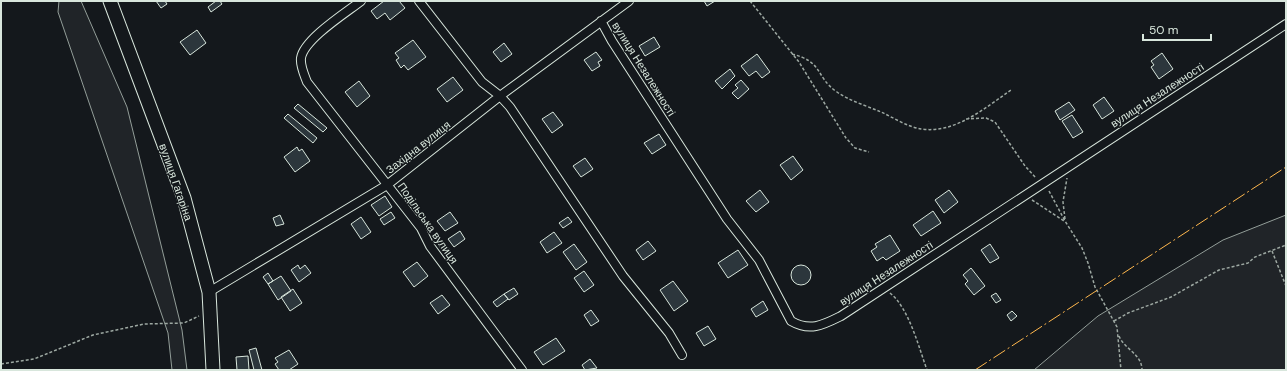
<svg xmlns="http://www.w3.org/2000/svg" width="1287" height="371" font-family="'DM Sans',sans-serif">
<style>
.green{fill:#202428;stroke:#939e99}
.building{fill:#2c363c;stroke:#d8e6dc}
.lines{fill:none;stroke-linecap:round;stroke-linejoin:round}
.street-casing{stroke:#d8e6dc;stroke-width:10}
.primary-casing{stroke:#d8e6dc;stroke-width:15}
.path{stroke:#9da8a2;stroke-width:1.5;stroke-dasharray:3 2;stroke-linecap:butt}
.street{stroke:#14181c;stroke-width:8}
.primary{stroke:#14181c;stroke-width:13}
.power{stroke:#ffb74d;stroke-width:1;stroke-dasharray:14 3 2 3;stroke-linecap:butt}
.labels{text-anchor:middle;stroke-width:3;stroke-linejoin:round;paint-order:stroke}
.street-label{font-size:11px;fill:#d8e6dc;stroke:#14181c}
</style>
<rect width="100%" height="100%" fill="#14181c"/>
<path class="green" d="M59,1H81L127,107L182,330L187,370H172L168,333L58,12Z
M1286,215V370H1034L1098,316L1223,240Z"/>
<path class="building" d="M156,1H165L167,4L161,8Z
M216,1H220L222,4L211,12L208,7Z
M384,1H399L405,8L390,20L385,13L377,19L371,11Z
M704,1H715L707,6Z
M197,30L206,43L190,55L180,42Z
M654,37L660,47L645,56L639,46Z
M413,40L426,57L408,70L404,65L401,68L396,60L399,58L395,53Z
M504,43L512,54L501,62L493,52Z
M596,52L602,60L598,62L600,66L592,71L584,60Z
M1162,53L1173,69L1159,79L1151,67L1154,65L1151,61Z
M757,54L770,72L762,78L756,71L749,76L741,66Z
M730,69L735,76L722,89L715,81Z
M453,77L463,90L447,102L437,89Z
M741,80L749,89L738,99L732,93L738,88L735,85Z
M359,81L370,96L357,107L345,92Z
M1104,97L1114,111L1102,119L1093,105Z
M1069,102L1075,110L1060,120L1055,111Z
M298,104L327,128L323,132L294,108Z
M553,112L563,125L552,133L542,119Z
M288,114L317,138L313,143L284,118Z
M1072,115L1083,132L1073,138L1062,121Z
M659,134L666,145L652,154L644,143Z
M297,147L299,151L302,149L310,161L295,172L284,157Z
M793,156L803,170L791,180L780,165Z
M585,158L593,169L581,177L573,166Z
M760,190L769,202L756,212L746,201Z
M949,190L958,202L944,213L935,200Z
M385,196L392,207L379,216L371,205Z
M933,211L941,223L921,236L913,225Z
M391,212L395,218L384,225L380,219Z
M450,212L458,223L445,231L437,221Z
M280,215L284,224L276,226L273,218Z
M361,217L371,232L361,239L351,224Z
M568,217L572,222L563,228L559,223Z
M460,231L465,239L454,247L448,239Z
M554,232L562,243L547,253L540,242Z
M890,235L900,251L886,260L883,257L877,261L871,251L877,247L875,244Z
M648,241L656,251L643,260L636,250Z
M444,243L450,250L445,254L439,246Z
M574,244L587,262L576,270L563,252Z
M990,244L999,258L990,263L981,250Z
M738,250L748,265L728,278L718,263Z
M417,262L428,276L414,287L403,272Z
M298,265L300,269L305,265L311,273L299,282L291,270Z
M791 275a10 10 0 1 1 20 0a10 10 0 1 1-20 0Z
M971,268L985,286L974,295L965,284L968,281L963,275Z
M584,271L594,285L584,292L574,278Z
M268,273L273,281L268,284L263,277Z
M281,276L291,291L278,300L268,284Z
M673,281L688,301L674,311L660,290Z
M514,288L518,294L509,300L504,294Z
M293,289L302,303L290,311L281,297Z
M996,293L1001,300L996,303L991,296Z
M504,294L508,299L497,307L493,302Z
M442,295L450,305L438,314L430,303Z
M763,301L768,310L756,317L751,309Z
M591,310L599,321L591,326L584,315Z
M1012,311L1017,316L1011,321L1007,315Z
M708,326L716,339L704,346L696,333Z
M556,338L565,351L543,365L534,352Z
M256,348L262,370H254L249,350Z
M289,350L298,364L289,370H279L275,364L278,362L275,358Z
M248,356L249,370H237L236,357Z
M590,359L597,368L585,370L582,365Z"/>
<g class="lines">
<defs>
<path id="street" d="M361,1C347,12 304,39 301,58C300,66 304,74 307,82L421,228L430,246L522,370
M419,1L482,82L500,96L510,107L623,276L669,333L682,355
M601,21L612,41L727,219L759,260L791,321C810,332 823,325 841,316L1286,24
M209,292L387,185L500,96L629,1"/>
<path id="primary" d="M110,1L184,198L209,292L213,370"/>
</defs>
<use href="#street" class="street-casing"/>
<use href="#primary" class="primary-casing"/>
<path class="path" d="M750,1L799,62L846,138L855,148L869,152
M792,54C824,62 815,77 837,92C850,101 867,106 881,112C894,118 908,127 921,129C955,134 985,108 1011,90
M966,119L986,118L995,122L1025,166L1036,178
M1049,191L1065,221L1082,248L1088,263L1095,287L1117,327L1121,370
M1032,200L1064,221
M1065,219L1063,202L1067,178
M1272,251L1286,286
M890,293C909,308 919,348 927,370
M1114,321L1128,313L1171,297L1219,270L1248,263L1255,257L1286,245
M1119,336C1124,349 1142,354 1142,370
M1,364L34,359L93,335L144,324L184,323L199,316"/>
<use href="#street" class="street"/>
<use href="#primary" class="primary"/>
<path class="power" d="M975,370L1286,167"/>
</g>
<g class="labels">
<g class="street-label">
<text transform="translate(644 69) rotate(58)" y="4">вулиця Незалежності</text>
<text transform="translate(1157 95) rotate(-33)" y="4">вулиця Незалежності</text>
<text transform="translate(418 147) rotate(-38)" y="4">Західна вулиця</text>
<text transform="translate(176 182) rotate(71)" y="4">вулиця Гагаріна</text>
<text transform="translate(428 223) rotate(55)" y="4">Подільська вулиця</text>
<text transform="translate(886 273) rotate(-33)" y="4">вулиця Незалежності</text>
</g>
</g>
<rect width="1287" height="371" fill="none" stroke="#d8e6dc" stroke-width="4"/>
<path d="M1143 34v6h68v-6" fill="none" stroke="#d8e6dc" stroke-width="2"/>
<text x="1149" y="34" font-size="12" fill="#d8e6dc" stroke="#14181c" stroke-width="3" paint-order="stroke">50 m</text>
</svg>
